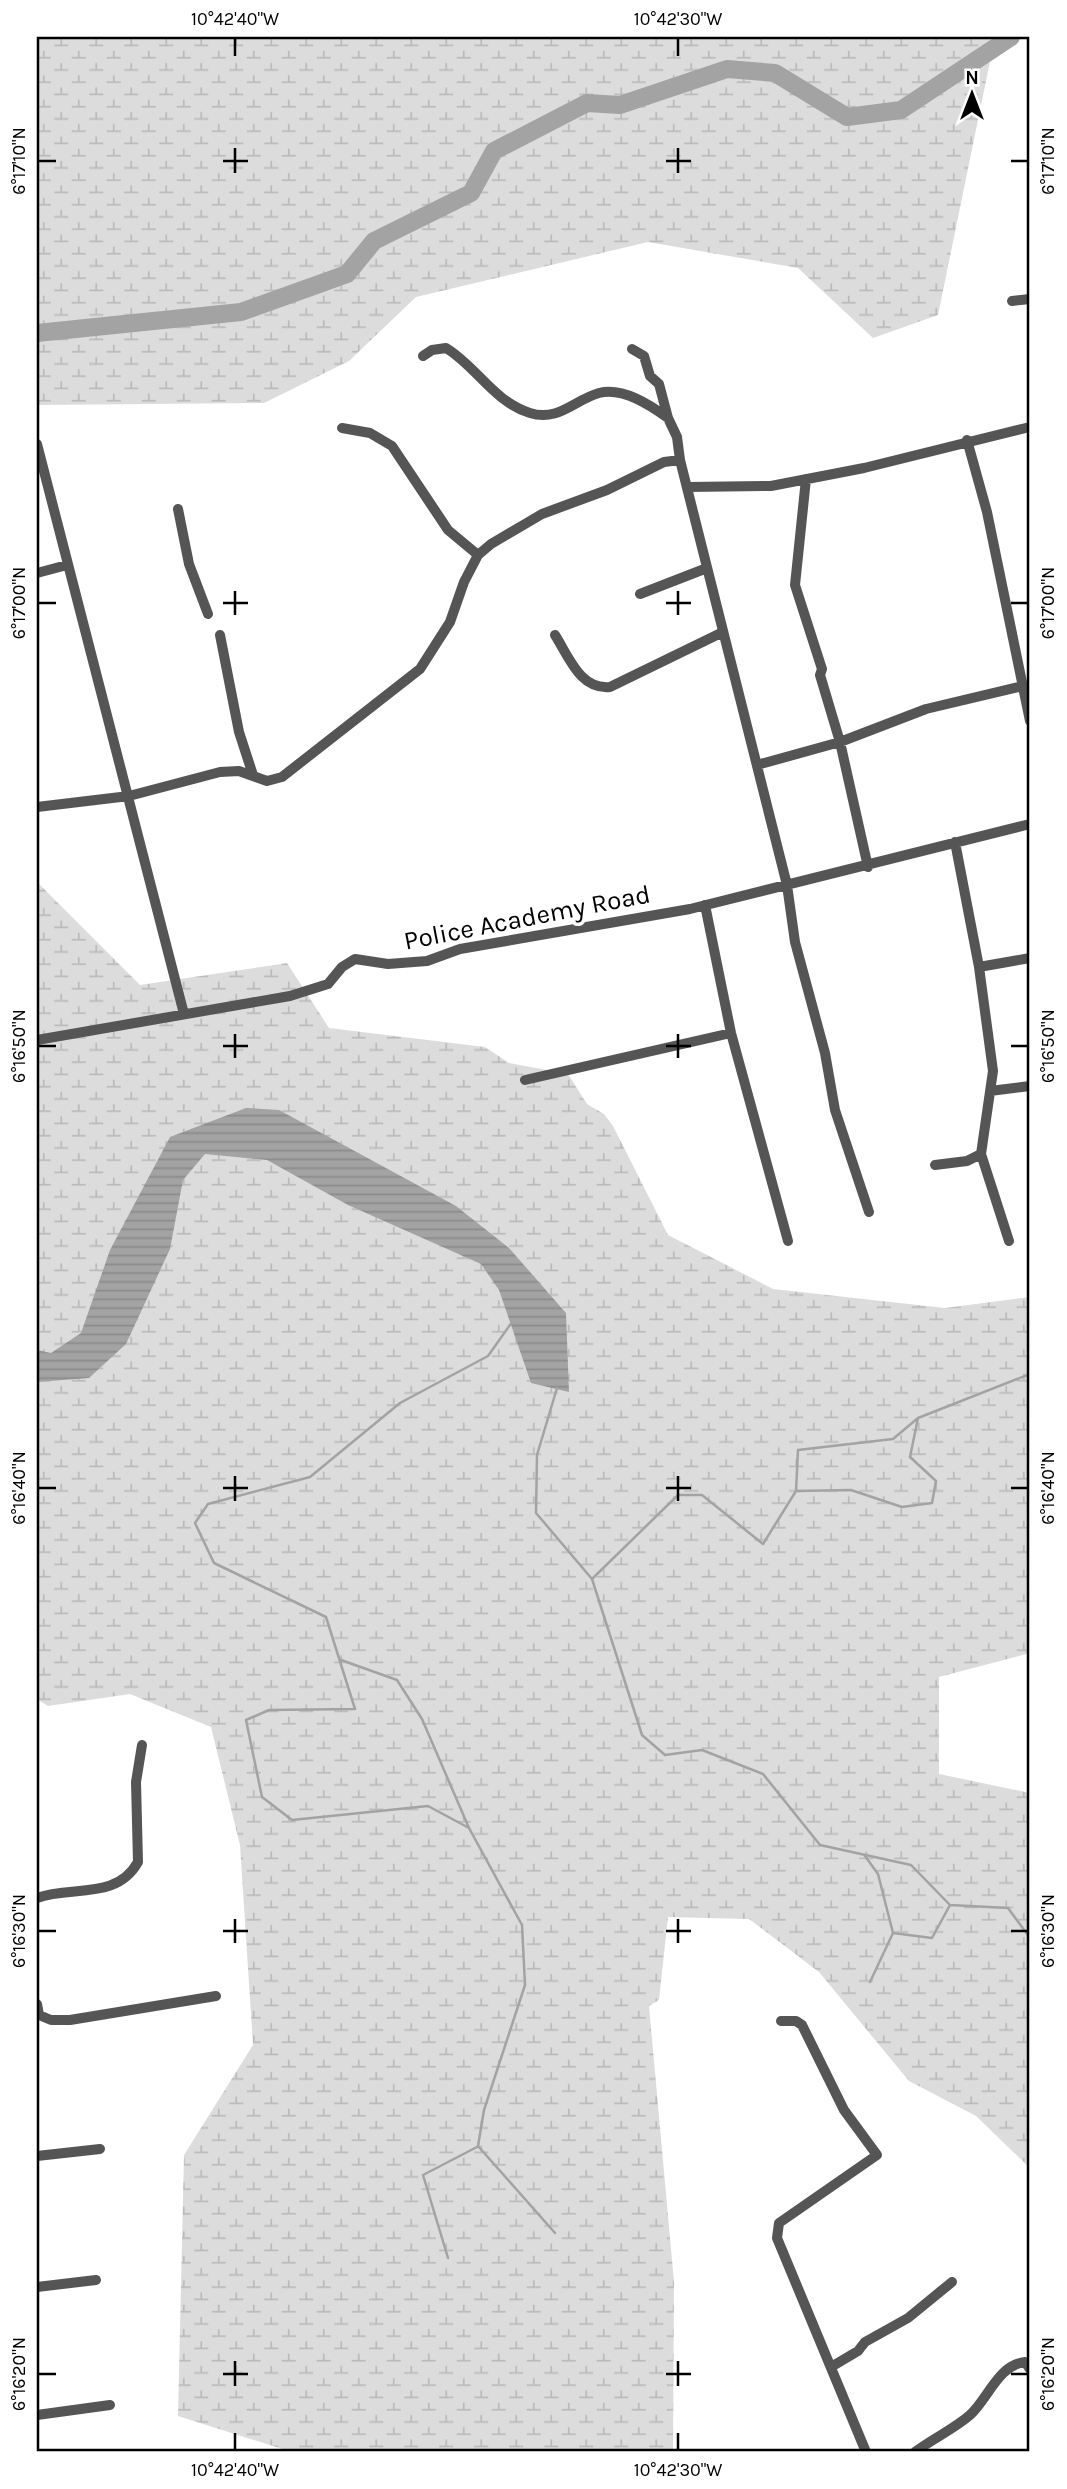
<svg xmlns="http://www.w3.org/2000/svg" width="1067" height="2489" font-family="Karla,sans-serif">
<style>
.wetland{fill:url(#wetland-marsh)}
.water{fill:url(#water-rules)}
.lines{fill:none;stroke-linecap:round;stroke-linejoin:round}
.stream{stroke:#a3a3a3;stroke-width:2.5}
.river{stroke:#a3a3a3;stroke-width:18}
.minor{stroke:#555;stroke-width:10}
.ticks{fill:none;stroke:#000;stroke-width:2.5}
.labels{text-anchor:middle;stroke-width:7;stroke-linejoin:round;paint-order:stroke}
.street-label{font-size:26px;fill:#000;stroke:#fff}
.neatline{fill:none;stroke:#000;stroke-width:2.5}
.ticks-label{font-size:18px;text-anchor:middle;fill:#000}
</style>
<defs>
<pattern id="wetland-marsh" width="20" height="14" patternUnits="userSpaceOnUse" patternTransform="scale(1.75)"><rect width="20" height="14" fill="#dcdcdc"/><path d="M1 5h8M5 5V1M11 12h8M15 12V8" fill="none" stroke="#bbb"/></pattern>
<pattern id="water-rules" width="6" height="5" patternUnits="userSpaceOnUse" patternTransform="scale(1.75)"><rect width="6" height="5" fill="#a3a3a3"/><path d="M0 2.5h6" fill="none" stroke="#8b8b8b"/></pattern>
</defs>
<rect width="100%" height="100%" fill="#fff"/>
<path class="wetland" d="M37,37H995L938,315L873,338L798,268L648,242L416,297L349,361L264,403L37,405Z
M37,882L140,985L287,963L329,1028L485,1047L509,1063L568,1074L587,1104L604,1114L613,1126L668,1235L773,1289L945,1308L1030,1297V1653L939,1677V1774L1030,1793V2168L976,2116L909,2081L819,1972L749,1919L668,1917L659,2000L649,2006L674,2282L673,2452H292L178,2416L184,2155L253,2045L240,1845L211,1727L130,1694L48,1706L37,1699Z"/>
<path class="water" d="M246,1108L279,1110L456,1206L509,1248L566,1313L569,1392L531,1383L499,1290L481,1264L348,1205L267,1160L205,1154L183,1180L170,1249L126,1344L89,1378L37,1382V1350L51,1353L81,1333L110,1250L170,1137Z"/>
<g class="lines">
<path class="stream" d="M512,1322L488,1356L400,1403L310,1477L208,1504L195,1523L214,1563L326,1617L355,1709L269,1710L246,1720L262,1797L292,1820L428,1806L469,1828L522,1925L525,1985L484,2110L478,2146L555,2233
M557,1388L537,1455L536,1513L592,1579L642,1735L665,1755L702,1750L763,1774L820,1845L911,1865L950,1905L1008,1908L1030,1938
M796,1491L851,1490L902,1507L932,1503L936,1481L910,1457L918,1418
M592,1579L678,1495H702L763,1544L796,1491L798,1450L893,1439L918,1418L1030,1374
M341,1660L397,1680L422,1719L469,1828
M865,1856L878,1874L893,1933L870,1982
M893,1933L932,1938L950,1905
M448,2258L423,2175L477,2147"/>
<path class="river" d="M37,333L241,312L347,274L374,241L471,193L494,151L587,103L620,105L727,69L775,73L847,117L901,110L1011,37"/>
<path class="minor" d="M1012,301L1030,299
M632,349L644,356L650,376L659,384L668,418L677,437L680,460L787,885L795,942L825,1053L835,1110L869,1212
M423,356L432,350L446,348C476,366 494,402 530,413C558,422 574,400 599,393C623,387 650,405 668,418
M342,428L370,433L392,446L448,530L478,555
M967,440L987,512L1030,721
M37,444L184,1014
M806,479L795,585L822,669L820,675L840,742L868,867
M688,487L771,486L864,468L1030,427
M178,509L189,564L208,614
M37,573L67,565
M640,594L707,568
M220,635L239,732L253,775
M555,635C569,657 580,690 610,687L723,632
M757,765L840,742L926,709L1023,686
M37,807L129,796L220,772L239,771L267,781L282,777L420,669L450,622L464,582L478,555L491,544L542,514L607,490L664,462L680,460
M705,905L731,1033L788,1241
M979,967L1030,958
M37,1040L290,996L328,984L342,967L355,959L388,964L427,961L460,949L690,909L1030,824
M525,1080L731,1033
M990,1091L1030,1086
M981,1154L1009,1241
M935,1165L967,1161L981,1154L993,1071L979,967L955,842
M37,1898C71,1885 116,1901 138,1862L136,1782L142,1745
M37,2004L39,2015L51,2020H70L216,1996
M781,2021H796L802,2025L844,2110L877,2155L779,2223L777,2238L866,2452
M37,2156L100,2149
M37,2287L96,2280
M831,2367L858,2351L865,2342L908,2318L952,2282
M37,2415L110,2405
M915,2452C932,2439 954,2429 970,2415C988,2399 998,2365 1025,2362L1030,2369"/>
</g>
<path class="ticks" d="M235,38V56M678,38V56M235,148V173M678,148V173M38,161H56M223,161H248M666,161H691M1011,161H1028M235,591V615M678,591V615M38,603H56M223,603H248M666,603H691M1011,603H1028M235,1034V1058M678,1034V1058M38,1046H56M223,1046H248M666,1046H691M1011,1046H1028M235,1476V1501M678,1476V1501M38,1488H56M223,1488H248M666,1488H691M1011,1488H1028M235,1919V1943M678,1919V1943M38,1931H56M223,1931H248M666,1931H691M1011,1931H1028M235,2361V2386M678,2361V2386M38,2374H56M223,2374H248M666,2374H691M1011,2374H1028M235,2433V2450M678,2433V2450"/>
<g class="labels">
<g class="street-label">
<text transform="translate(527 917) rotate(-11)" y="9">Police Academy Road</text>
</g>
</g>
<rect width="1067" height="2489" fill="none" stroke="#ffffff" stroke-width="77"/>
<g transform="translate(972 94)" stroke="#ffffff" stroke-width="5" paint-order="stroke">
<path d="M0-5L12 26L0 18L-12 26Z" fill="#000000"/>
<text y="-10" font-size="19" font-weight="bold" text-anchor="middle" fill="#000000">N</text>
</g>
<rect x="38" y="38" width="990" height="2412" class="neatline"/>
<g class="ticks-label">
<text x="235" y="25">10°42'40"W</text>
<text x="678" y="25">10°42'30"W</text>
<text transform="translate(19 161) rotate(-90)" y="6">6°17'10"N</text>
<text transform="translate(1048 161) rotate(-90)" y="6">6°17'10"N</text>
<text transform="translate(19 603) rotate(-90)" y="6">6°17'00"N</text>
<text transform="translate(1048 603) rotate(-90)" y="6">6°17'00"N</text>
<text transform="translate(19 1046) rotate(-90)" y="6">6°16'50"N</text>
<text transform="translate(1048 1046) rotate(-90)" y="6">6°16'50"N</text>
<text transform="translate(19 1488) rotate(-90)" y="6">6°16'40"N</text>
<text transform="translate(1048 1488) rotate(-90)" y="6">6°16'40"N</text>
<text transform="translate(19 1931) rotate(-90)" y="6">6°16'30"N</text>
<text transform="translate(1048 1931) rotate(-90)" y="6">6°16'30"N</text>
<text transform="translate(19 2374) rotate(-90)" y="6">6°16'20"N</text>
<text transform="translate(1048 2374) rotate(-90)" y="6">6°16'20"N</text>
<text x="235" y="2476">10°42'40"W</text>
<text x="678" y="2476">10°42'30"W</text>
</g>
</svg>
